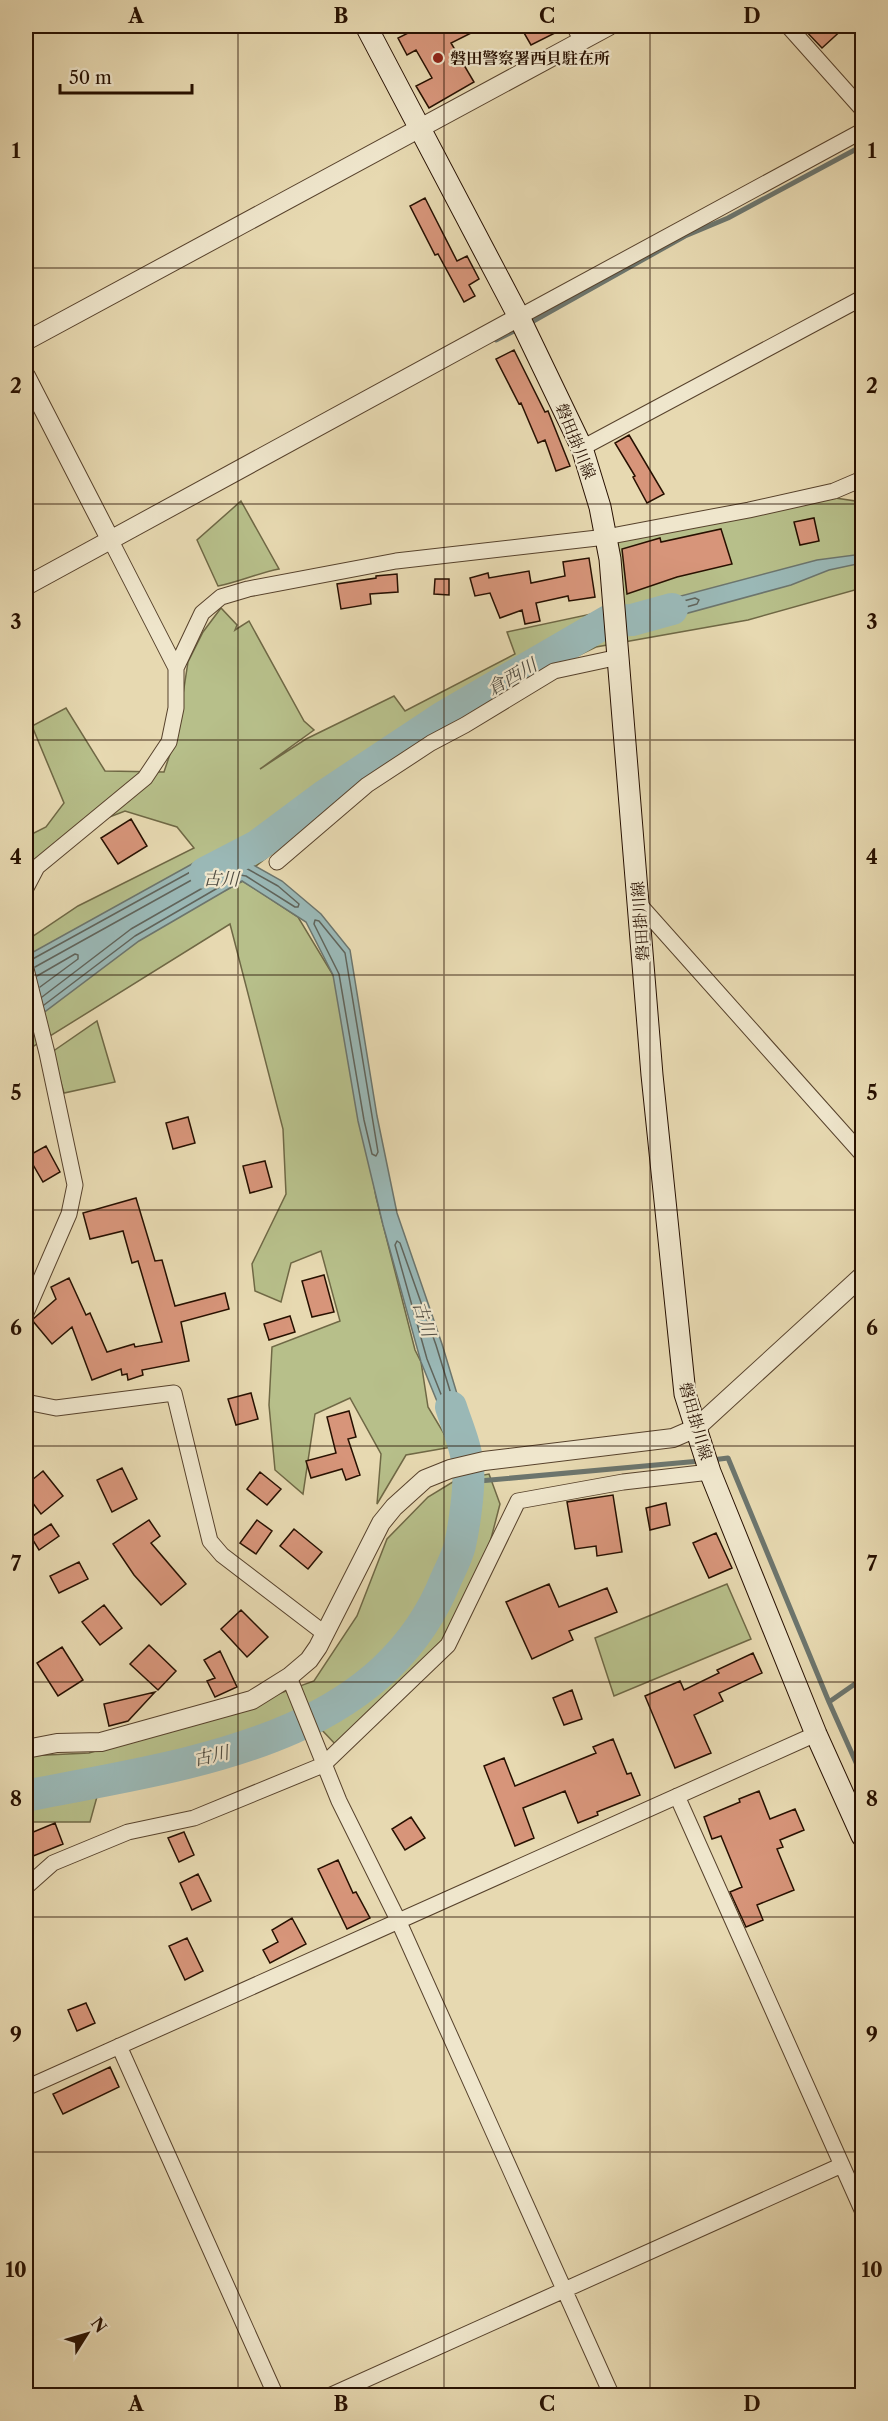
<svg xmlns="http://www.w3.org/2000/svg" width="888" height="2421" font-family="'Libre Caslon Text','Noto Serif JP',serif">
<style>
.green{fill:#b7bf8a;stroke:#6f6845;stroke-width:1.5}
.water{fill:#9ab8b6;stroke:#6c756d;stroke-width:1.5}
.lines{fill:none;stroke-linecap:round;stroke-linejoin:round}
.shore{stroke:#60645b;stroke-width:1.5}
.stream{stroke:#6c756d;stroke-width:5}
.river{stroke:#9ab8b6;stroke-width:32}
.building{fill:#d7957a;stroke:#271000;stroke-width:1.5}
.minor-casing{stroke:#57422c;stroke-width:17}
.tertiary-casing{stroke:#57422c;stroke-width:20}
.secondary-casing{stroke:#271000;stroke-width:23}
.minor{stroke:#efe6cc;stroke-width:15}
.tertiary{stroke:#efe6cc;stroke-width:18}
.secondary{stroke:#efe6cc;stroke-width:21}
.grid{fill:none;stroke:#271000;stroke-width:1.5;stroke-opacity:0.55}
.poi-dot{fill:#8f2418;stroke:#efe6cc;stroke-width:2}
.labels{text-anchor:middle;stroke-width:4.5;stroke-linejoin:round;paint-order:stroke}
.poi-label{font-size:16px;font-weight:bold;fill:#271000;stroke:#efe6cc;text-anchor:start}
.street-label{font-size:16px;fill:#271000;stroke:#efe6cc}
.water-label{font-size:18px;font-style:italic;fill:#4f4b40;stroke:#efe6cc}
.neatline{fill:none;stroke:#271000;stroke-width:2}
.grid-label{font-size:20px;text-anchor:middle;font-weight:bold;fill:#271000}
</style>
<rect width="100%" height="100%" fill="#e7d9b1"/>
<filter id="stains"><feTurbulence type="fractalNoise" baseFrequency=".00333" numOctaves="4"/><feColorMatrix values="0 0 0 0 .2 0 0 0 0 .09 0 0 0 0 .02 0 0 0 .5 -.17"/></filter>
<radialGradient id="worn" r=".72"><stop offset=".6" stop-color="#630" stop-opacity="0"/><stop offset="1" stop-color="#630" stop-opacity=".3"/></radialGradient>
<path class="green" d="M815,495L862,502V588L748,620L596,647L533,677L391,760L224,891L243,881L298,917L339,985L376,1197L415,1350L421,1362L428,1407L452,1447L406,1455L377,1504L381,1454L350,1398L315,1414L303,1494L275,1470L269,1405L272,1347L340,1321L321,1251L291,1263L281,1302L255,1291L252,1264L286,1194L283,1129L230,924L26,1051V941L78,906L194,848L177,827L125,811L86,826L26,888V837L46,827L64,803L32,726L66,708L105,771L164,772L177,733L188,662L203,632L221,608L237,625L235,630L249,621L304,721L314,730L260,769L306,739L394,696L405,711L515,654L507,632L615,609L606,537Z
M241,501L279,569C258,573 239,582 218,586L197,540Z
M97,1021L115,1082L64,1093L52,1052Z
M489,1474L500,1504L480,1581L448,1637L337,1746L319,1727L291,1738L98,1793L90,1822H26V1756L89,1753L248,1705L314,1681L357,1616L387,1539L428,1497L456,1480Z
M727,1584L751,1639L614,1696L595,1638Z"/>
<path class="water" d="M862,554V563L829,570L791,585L633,628L628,610L817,560Z
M240,846L248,862L282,881L321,914L350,950L377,1116L397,1213L442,1344L473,1447L456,1448L421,1362L383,1225L358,1121L333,975L306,922L242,881L139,941L26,1026V956L201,859Z"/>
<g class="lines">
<path class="shore" d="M695,598L699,600L697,604L640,620L636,618L638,613Z
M315,920L319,921L345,953L378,1152L376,1156L372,1154L364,1120L339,974L314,924Z
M29,961L203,865L235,854L238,855L244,867L278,886L299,904L298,907H295L246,876L240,875L135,936L44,1005
M35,967L206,872L231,864L234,865V870L131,929L42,997
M37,976L75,954L78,955V959L40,987
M397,1241L400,1243L436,1345L462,1430L460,1434L456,1432L427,1359L395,1245Z"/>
<path class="stream" d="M528,324L685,236L728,218L862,146
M496,340L520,328
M712,1460L728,1458L829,1702L862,1776
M468,1482L700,1461
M829,1702L862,1679"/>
<path class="river" d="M205,873L257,846L324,796L443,717L608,621L632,620L672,609
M26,1796C178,1765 380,1745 446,1579C451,1568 457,1557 460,1545C464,1527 470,1487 468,1468C467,1448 457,1426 451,1407"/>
</g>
<path class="building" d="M422,26H485L451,43L474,82L429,108L416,86L432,78L416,50L407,55L398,38Z
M520,26H564L565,28L531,45Z
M801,26H846L822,48Z
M425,198L457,261L467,256L479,279L469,285L475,296L464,302L438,254L435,255L410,206Z
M514,350L545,412L548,411L570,466L556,471L545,440L538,443L521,403L519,404L496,359Z
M629,435L664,494L647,503L633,477L635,476L615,443Z
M814,518L819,541L800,545L794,522Z
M721,529L732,564L677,577L627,594L622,549L660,538L661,542Z
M589,558L595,597L569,601L568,596L536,603L540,621L525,624L522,610L500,618L490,593L475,596L470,578L488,573L489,578L529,571L531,583L565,576L563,562Z
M397,574L398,592L370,594L371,604L341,609L337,584L376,578V576Z
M435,579H449V595L434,594Z
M131,819L147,846L118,864L101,838Z
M188,1117L195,1143L173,1149L166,1123Z
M46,1146L60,1172L43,1182L28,1156Z
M265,1161L272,1187L250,1193L243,1166Z
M136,1198L155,1261L162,1260L175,1306L225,1293L229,1309L181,1322L189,1361L142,1370L143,1375L128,1380L127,1374L122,1375L121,1369L92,1380L72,1327L52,1344L32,1320L56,1299L51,1287L69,1278L86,1315L90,1313L107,1352L134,1344L135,1347L162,1342L138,1261L132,1263L123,1231L90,1239L83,1213Z
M324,1275L334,1312L312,1317L302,1281Z
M290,1316L295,1332L269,1340L264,1324Z
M251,1393L258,1419L236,1425L228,1399Z
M349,1411L356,1437L348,1439L360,1475L346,1480L342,1469L311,1478L306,1461L336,1453L327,1417Z
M122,1468L137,1499L112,1512L97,1480Z
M43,1471L63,1496L41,1514L26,1494V1485Z
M260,1472L281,1489L267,1505L247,1489Z
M613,1495L622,1552L597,1556L596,1546L575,1549L567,1502Z
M666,1503L670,1525L650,1530L646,1508Z
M149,1520L160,1536L151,1543L186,1584L161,1605L134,1575L113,1544Z
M257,1520L272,1531L256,1554L240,1543Z
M51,1524L59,1536L39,1550L31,1537Z
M294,1529L322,1552L308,1569L280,1546Z
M716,1533L732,1568L709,1578L693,1543Z
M79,1562L88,1579L59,1593L50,1576Z
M549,1584L559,1607L607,1588L617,1612L569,1631L573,1640L532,1659L506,1602Z
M104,1605L122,1628L100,1645L82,1622Z
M241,1610L268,1637L247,1657L221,1629Z
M149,1645L176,1671L158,1690L130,1664Z
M62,1647L83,1680L58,1696L37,1663Z
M220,1651L237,1687L215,1697L207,1681L215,1678L204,1660Z
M753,1653L762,1673L719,1693L723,1701L694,1715L711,1753L675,1768L645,1696L680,1681L684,1690L719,1673L717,1670Z
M572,1690L582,1719L564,1725L553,1698Z
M155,1692L128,1721L109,1726L104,1704Z
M613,1739L627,1774L631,1773L640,1795L597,1812L598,1815L578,1823L565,1791L523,1808L534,1838L515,1846L484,1766L504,1758L515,1786L596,1753L593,1747Z
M759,1791L770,1819L795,1809L804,1830L780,1840L783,1847L777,1849L794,1890L757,1905L763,1920L746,1927L730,1892L742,1887L721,1836L712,1839L704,1817L740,1802L739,1799Z
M411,1817L425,1838L405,1850L392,1829Z
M55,1823L63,1844L26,1859V1835Z
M184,1832L194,1855L179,1862L168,1838Z
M338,1860L353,1893L356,1892L370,1918L347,1929L318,1869Z
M198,1874L211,1901L192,1910L180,1883Z
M292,1918L306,1944L270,1963L263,1950L278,1942L272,1930Z
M187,1938L203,1971L185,1980L169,1946Z
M86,2003L95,2023L77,2031L68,2010Z
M110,2067L119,2087L63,2114L53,2094Z"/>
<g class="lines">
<defs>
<path id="minor" d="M574,26L582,41
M788,26L862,109
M519,317L862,131
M582,448L862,298
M111,541L176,668
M277,862L367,785L431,743L465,725L554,671L619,657
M26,888L37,867L145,778L169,742L176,708V668L202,613L221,597L248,589L396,561L606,537L749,510L834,491L862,479
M639,904L862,1154
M26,969L47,1053L75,1185L69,1214L26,1313
M26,1402L56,1408L174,1393L210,1541L222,1555L324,1633
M289,1677L339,1801L398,1920L612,2396
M677,1796L862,2210
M26,1887L53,1863L128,1832L194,1818L323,1765L448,1645L518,1501L623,1482L710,1472
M119,2046L276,2396
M26,2088L816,1734
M329,2396L842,2165"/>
<path id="tertiary" d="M26,341L609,26
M26,376L111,541
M26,586L519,317
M26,1749L57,1743L101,1742L252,1700L289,1677L309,1660L318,1647L381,1523L394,1507L425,1479L450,1469L484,1461L673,1438L696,1428L862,1276"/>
<path id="secondary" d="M366,26L519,317L582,448L600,507L610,559L652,1075L685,1394L710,1472L816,1734L862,1836"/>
</defs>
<use href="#minor" class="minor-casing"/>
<use href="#tertiary" class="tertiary-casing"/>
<use href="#secondary" class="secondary-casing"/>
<use href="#minor" class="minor"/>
<use href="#tertiary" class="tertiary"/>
<use href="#secondary" class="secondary"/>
</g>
<path class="grid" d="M238,26V2396M444,26V2396M650,26V2396M26,268H862M26,504H862M26,740H862M26,975H862M26,1210H862M26,1446H862M26,1682H862M26,1917H862M26,2152H862"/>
<circle class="poi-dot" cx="438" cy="58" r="6"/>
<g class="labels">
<g class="poi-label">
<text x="450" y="64">磐田警察署西貝駐在所</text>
</g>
<g class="street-label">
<text transform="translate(576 441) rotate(68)" y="6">磐田掛川線</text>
<text transform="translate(640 921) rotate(-94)" y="6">磐田掛川線</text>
<text transform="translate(696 1421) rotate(74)" y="6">磐田掛川線</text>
</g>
<g class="water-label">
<text transform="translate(512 677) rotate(-30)" y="6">倉西川</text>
<text transform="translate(221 879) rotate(1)" y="6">古川</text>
<text transform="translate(424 1319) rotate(73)" y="6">古川</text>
<text transform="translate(211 1756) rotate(-12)" y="6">古川</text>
</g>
</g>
<rect width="888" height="2421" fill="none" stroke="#e7d9b1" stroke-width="66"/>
<g transform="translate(87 2334) rotate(53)" stroke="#efe6cc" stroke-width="4.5" paint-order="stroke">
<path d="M0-4.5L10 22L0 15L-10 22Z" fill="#271000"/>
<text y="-9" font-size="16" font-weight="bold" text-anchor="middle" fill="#271000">N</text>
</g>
<path d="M60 84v9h132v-9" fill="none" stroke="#271000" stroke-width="3"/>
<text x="69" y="84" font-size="18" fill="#271000" stroke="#efe6cc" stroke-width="4.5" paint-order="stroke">50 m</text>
<rect x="33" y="33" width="822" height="2355" class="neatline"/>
<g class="grid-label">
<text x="136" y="23">A</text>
<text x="341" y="23">B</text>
<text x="547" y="23">C</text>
<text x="752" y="23">D</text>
<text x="16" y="158">1</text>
<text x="872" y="158">1</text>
<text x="16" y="393">2</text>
<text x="872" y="393">2</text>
<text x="16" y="629">3</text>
<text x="872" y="629">3</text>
<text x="16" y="864">4</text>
<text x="872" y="864">4</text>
<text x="16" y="1100">5</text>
<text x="872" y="1100">5</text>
<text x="16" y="1335">6</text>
<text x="872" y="1335">6</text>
<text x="16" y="1571">7</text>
<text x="872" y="1571">7</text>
<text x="16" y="1806">8</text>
<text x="872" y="1806">8</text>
<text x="16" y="2042">9</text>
<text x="872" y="2042">9</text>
<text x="16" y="2277">10</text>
<text x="872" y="2277">10</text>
<text x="136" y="2411">A</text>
<text x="341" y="2411">B</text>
<text x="547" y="2411">C</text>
<text x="752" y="2411">D</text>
</g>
<rect width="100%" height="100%" filter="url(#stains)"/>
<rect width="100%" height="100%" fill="url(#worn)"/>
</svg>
